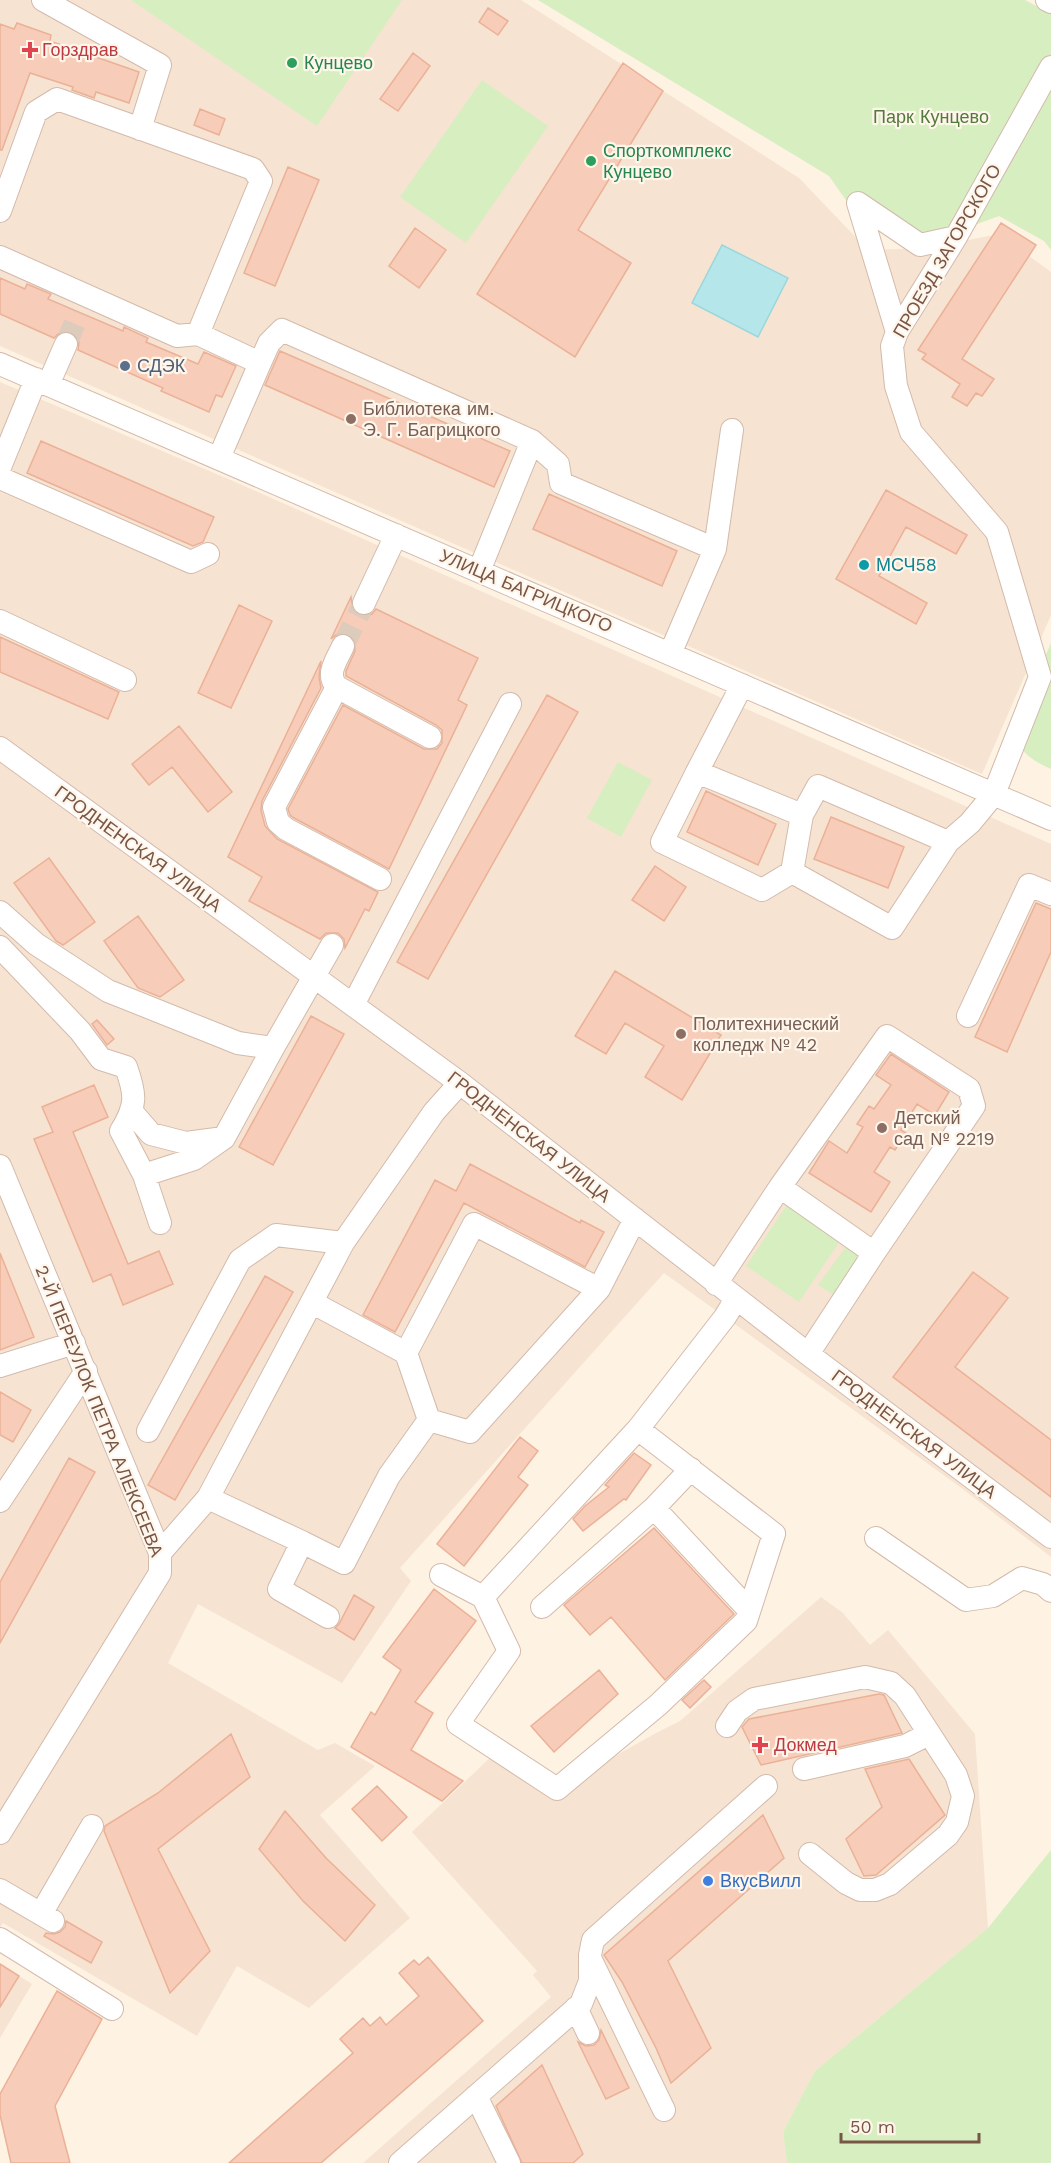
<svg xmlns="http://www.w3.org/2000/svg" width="1051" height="2163" font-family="'Work Sans',sans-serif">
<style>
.residential{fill:#f7e3d1}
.green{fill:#d6eec0}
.water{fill:#b5e6ea;stroke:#9ad7dd;stroke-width:1.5}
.building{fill:#f7ccb8;stroke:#ebb197;stroke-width:1.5}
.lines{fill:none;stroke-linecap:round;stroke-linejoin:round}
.minor-tunnel{stroke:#ddcbbc;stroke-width:22;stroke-dasharray:22 11;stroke-linecap:butt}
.minor-casing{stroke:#d3baab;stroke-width:24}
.minor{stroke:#fff;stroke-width:22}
.health-dot{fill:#e0444e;stroke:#fff6eb;stroke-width:2}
.leisure-dot{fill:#2e9e5b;stroke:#fff6eb;stroke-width:2}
.service-dot{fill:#5c6f8a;stroke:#fff6eb;stroke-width:2}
.education-dot{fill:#8d6e63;stroke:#fff6eb;stroke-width:2}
.culture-dot{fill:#0f9aa8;stroke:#fff6eb;stroke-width:2}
.shop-dot{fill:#3f7fe0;stroke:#fff6eb;stroke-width:2}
.labels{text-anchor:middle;stroke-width:4.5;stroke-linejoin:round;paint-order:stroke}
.health-label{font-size:18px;fill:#be3a42;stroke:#fff6eb;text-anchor:start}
.leisure-label{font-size:18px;fill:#27864d;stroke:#fff6eb;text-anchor:start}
.park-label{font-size:18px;fill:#527a3b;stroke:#fff6eb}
.street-label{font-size:18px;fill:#795546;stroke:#fff6eb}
.service-label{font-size:18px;fill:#4e5e75;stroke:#fff6eb;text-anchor:start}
.education-label{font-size:18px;fill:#785e54;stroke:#fff6eb;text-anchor:start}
.culture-label{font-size:18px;fill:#0d838f;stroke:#fff6eb;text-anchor:start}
.shop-label{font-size:18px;fill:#366cbe;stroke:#fff6eb;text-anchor:start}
</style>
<rect width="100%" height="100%" fill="#fef2e3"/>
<path class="residential" d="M0,0H521L799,178L868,250L928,248L999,234L1051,272V615L982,774L0,346Z
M0,382L233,481L1051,844V1557L960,1487L664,1273L400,1568L411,1581L342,1683L198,1604L168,1663L318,1750L335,1743L375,1766L320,1815L410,1918L309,2008L237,1966L197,2036L3,1923L0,1928Z
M821,1597L843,1613L870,1645L888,1630L975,1734L988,1928L815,2071L783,2132L787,2163H363L551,1997L533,1975L537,1971L412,1832L494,1754L557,1793L590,1770L658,1732L680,1721Z
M0,1964L32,1984L0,2038Z"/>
<path class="green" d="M131,0H402L317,126Z
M538,0H1025L1051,14V250L1044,241L999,216L934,240L867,230L829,176Z
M482,80L548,126L466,243L400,197Z
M1051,643V769C1037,763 1017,752 1016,734C1015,713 1042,665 1051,643Z
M618,762L652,780L621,837L587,818Z
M787,1205L840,1241L799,1302L746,1266Z
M848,1244L866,1255L837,1297L818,1285Z
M1051,1850V2163H787L783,2132L815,2071L988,1928Z"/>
<path class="water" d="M722,245L788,278L758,337L692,303Z"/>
<path class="building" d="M488,8L508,21L498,35L479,22Z
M17,23L51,35L50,41L139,72L129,103L96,92L94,98L72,90L73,87L30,73L2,150H0V24L14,29Z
M413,53L430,66L398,111L380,99Z
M623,63L663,91L578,230L631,263L575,357L477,294Z
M200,109L225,119L219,135L194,125Z
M288,167L319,180L275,286L244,273Z
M1001,223L1036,245L962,359L994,379L982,396L976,393L967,406L952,397L960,384L922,359L926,354L918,350Z
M415,228L446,250L419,288L389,266Z
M0,278L25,289L27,284L51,294L48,299L123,331L124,327L148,338L146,342L198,364L204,352L236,366L222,397L216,395L209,412L161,391L163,388L78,350L79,342L72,332L64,331L58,334L54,338L0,314Z
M280,351L510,451L494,487L265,385Z
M41,441L214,517L203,542L193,546L27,473Z
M886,490L967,535L956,554L906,527L879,576L927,603L916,624L836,579Z
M549,494L677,551L662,586L533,529Z
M351,597L353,610L358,615L366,616L372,614L376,609L478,658L458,700L467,705L389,869L294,818L290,815L288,809L343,705L424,749H437L442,743V730L436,725L346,676V671L355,651L354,639L349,634L342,633L336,635L331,639Z
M239,605L272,621L231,708L198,693Z
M0,637L119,692L108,719L0,672Z
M321,661L319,677L321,688L262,801L261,810L265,826L277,839L378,892L369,911L365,909L345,948L344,939L338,933H326L320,939L249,901L262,877L228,857Z
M547,695L578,712L428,979L397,962Z
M179,726L232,792L208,812L172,767L149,785L132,764Z
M706,791L776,824L758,865L687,832Z
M831,817L904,847L888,888L814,859Z
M49,858L95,922L63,945L56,941L14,883Z
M655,866L686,887L664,921L632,900Z
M1036,903L1051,909V952L1007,1052L975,1037Z
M138,916L184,980L160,997L138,988L104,941Z
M615,971L721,1035L682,1100L645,1077L664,1046L625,1023L606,1054L575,1036Z
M311,1016L344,1034L273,1165L239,1147Z
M97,1020L114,1039L107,1045L92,1024Z
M891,1054L949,1092L935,1115L917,1104L901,1130L906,1133L895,1150L890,1147L874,1172L890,1182L871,1212L809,1173L829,1141L847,1153L863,1127L857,1124L869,1106L874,1109L891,1085L876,1075Z
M94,1085L108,1117L73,1132L128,1264L159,1251L173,1284L123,1305L111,1274L93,1282L34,1139L53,1132L42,1107Z
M470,1164L580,1223L581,1220L604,1232L585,1267L464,1203L395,1332L363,1315L435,1180L456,1191Z
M0,1253L34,1337L0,1350Z
M973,1272L1008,1298L955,1367L1051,1440V1497L893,1377Z
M265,1276L293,1292L175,1500L148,1485Z
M0,1392L31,1410L13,1442L0,1435Z
M520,1437L538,1451L518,1477L528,1485L464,1566L437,1544Z
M634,1453L651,1465L626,1500L624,1499L583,1531L573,1519L585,1506L609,1487L605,1485Z
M69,1458L95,1472L0,1643V1582Z
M654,1528L734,1614L665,1680L611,1617L590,1635L564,1605Z
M434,1589L476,1621L415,1702L433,1713L411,1750L463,1781L442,1801L351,1747L371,1712L375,1715L401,1670L383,1657Z
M354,1595L374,1607L354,1640L335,1628L339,1624Z
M599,1670L618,1694L554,1752L531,1726Z
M704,1680L711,1687L690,1708L682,1700Z
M879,1694L884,1695L902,1733L761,1765L742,1727L749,1719Z
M231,1734L250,1777L158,1849L210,1951L170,1993L104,1831L105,1826L158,1793Z
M909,1759L945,1815L876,1875L864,1876L846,1839L882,1807L865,1769Z
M377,1786L407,1817L382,1841L352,1809Z
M285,1811L326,1858L375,1905L345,1941L303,1901L259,1849Z
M763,1815L784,1858L668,1961L711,2048L671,2083L656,2048L622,1982L604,1955Z
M66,1921L102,1942L91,1963L44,1936L46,1933L54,1934L60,1932L65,1927Z
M428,1957L483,2021L321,2163H229L353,2053L340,2039L363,2018L370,2026L380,2017L386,2025L419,1996L399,1973L414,1960L419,1965Z
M0,1964L19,1976L0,2007Z
M57,1991L102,2019L55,2106L70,2163H11L0,2115V2094Z
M601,2030L629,2088L606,2099L578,2042L586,2046L594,2045L599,2040Z
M542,2065L583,2154L573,2163H522L496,2106Z"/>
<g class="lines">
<path class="minor-tunnel" d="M66,344L79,313
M343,646L364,603"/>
<defs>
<path id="minor" d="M43,0L160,65L140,129
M1047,0L1051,2
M0,211L36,112L57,99L253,169L261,181L198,334
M0,257L177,336L198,334L260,363L219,458
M897,332L858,203L920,245L956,237
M260,363L269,343L282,330L532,441L558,464L561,483L715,549L670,654
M0,364L1051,819
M48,385L66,344
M0,467L36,379
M0,478L191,562L208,554
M715,549L732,430
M479,571L532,441
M364,603L396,535
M0,621L125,680
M337,687C325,674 337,660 343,646
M0,748L460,1083L808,1354L1051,1537
M697,772L742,685
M948,842L818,786L802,815L792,872L892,928L948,842L970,823L994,794L1040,677L997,532L911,432L896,386L892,346L897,332L956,237L1051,67
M792,872L762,890L662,842L697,772L802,815
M380,879L286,829L278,822L274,807L337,687L430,737
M0,912L36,944L108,991L238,1043L273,1048L224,1138
M0,947L80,1031L101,1059L126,1067C136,1095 137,1105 121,1131L144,1175L194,1159L224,1138L186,1143L151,1134L132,1112
M353,1005L510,704
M968,1016L1029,885L1051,894
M273,1048L332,945
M0,1166L160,1553V1573L0,1833
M144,1175L160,1223
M780,1187L874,1253L808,1354
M716,1284L780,1187L887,1036L969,1089L974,1106L874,1253
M313,1303L406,1353L474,1224L599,1289L635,1219
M0,1366L74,1343
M429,1420L470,1432L599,1289
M638,1429L483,1597L509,1651L458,1724L557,1789L658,1705L746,1621L774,1534L638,1429L725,1317L736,1299
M148,1431L240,1260L276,1235L343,1243L434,1112L460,1083
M0,1501L86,1371
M654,1508L749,1610
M876,1538L966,1600L993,1596L1022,1578L1043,1584L1051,1591
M302,1542L344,1563L389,1476L429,1420L406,1353
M160,1553L208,1498
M441,1575L483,1597
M542,1607L654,1508L691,1469
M328,1617L279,1589L302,1542L208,1498L343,1243
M727,1726L737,1711L754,1699L865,1677L891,1683L905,1696L956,1775L963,1796L957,1822L948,1835L890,1884L875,1890H860L846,1883L810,1854
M804,1769L905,1746L929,1734
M0,1890L53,1921
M41,1914L92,1826
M0,1939L112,2009
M591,1960L664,2110
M576,2008L588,2033
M476,2096L509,2163
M400,2163L581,2004L590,1981V1955L593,1940L766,1786"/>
</defs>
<use href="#minor" class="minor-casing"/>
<use href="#minor" class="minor"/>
</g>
<g class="health-dot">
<path d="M27 41h6v6h6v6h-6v6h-6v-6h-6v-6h6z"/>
<path d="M757 1736h6v6h6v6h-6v6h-6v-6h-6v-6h6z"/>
</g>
<g class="leisure-dot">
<circle cx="292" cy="63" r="6"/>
<circle cx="591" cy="161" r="6"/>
</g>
<circle class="service-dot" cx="125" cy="366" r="6"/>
<g class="education-dot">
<circle cx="351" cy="419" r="6"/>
<circle cx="681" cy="1034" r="6"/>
<circle cx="882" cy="1128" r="6"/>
</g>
<circle class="culture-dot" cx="864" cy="565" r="6"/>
<circle class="shop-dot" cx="708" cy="1881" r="6"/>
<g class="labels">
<g class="health-label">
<text x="42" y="56">Горздрав</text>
<text x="774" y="1751">Докмед</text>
</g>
<g class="leisure-label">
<text x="304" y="69">Кунцево</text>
<text x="603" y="157">Спорткомплекс<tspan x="603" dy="21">Кунцево</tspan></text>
</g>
<g class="park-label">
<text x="931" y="123">Парк Кунцево</text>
</g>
<g class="street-label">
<text transform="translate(947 251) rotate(-60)" y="6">ПРОЕЗД ЗАГОРСКОГО</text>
<text transform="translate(526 591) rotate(23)" y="6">УЛИЦА БАГРИЦКОГО</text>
<text transform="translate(138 849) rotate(36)" y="6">ГРОДНЕНСКАЯ УЛИЦА</text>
<text transform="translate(529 1137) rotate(38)" y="6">ГРОДНЕНСКАЯ УЛИЦА</text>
<text transform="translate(99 1411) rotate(68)" y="6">2-Й ПЕРЕУЛОК ПЕТРА АЛЕКСЕЕВА</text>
<text transform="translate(914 1434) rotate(37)" y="6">ГРОДНЕНСКАЯ УЛИЦА</text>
</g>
<g class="service-label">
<text x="137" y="372">СДЭК</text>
</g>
<g class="education-label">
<text x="363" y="415">Библиотека им.<tspan x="363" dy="21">Э. Г. Багрицкого</tspan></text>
<text x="693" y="1030">Политехнический<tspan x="693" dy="21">колледж № 42</tspan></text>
<text x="894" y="1124">Детский<tspan x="894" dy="21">сад № 2219</tspan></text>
</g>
<g class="culture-label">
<text x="876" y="571">МСЧ58</text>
</g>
<g class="shop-label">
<text x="720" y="1887">ВкусВилл</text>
</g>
</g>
<path d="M841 2133v9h138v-9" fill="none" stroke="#795546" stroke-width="3"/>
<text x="850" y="2133" font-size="18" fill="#795546" stroke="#fff6eb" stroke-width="4.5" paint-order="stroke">50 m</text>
</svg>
